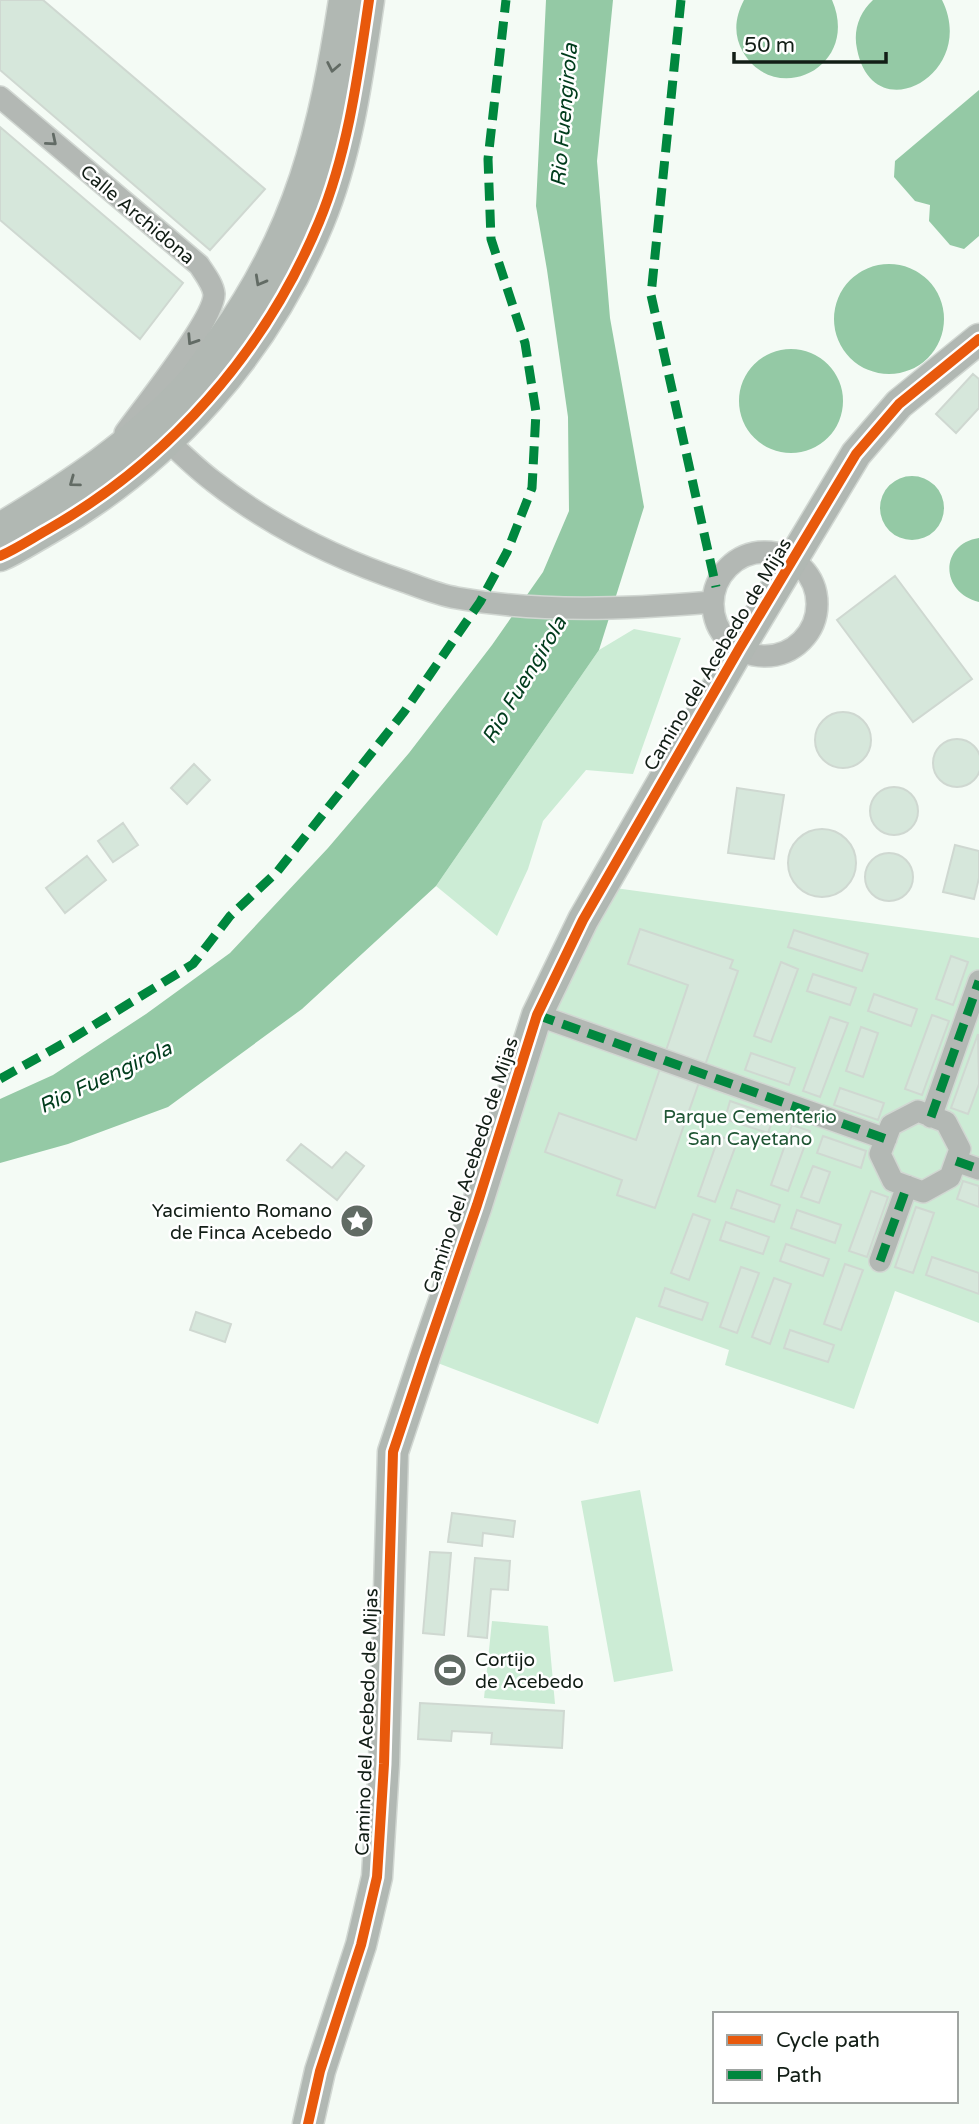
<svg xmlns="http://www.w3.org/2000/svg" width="979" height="2124" font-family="'Varela Round',sans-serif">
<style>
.green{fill:#ccecd5}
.water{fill:#94c9a5}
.building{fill:#d6e7db;stroke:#cfd8d1;stroke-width:2}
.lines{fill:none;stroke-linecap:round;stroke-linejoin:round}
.street-casing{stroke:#d1d7d2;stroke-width:24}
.secondary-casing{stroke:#d1d7d2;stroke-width:33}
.street{stroke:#b3b8b4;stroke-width:21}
.secondary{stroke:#b1b8b3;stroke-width:30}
.quiet{stroke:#00873e;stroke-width:9;stroke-dasharray:18 9;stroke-linecap:butt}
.cycleway-casing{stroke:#fff;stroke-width:15}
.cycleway{stroke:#e8590c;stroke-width:10}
.oneway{stroke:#626b64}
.oneway2{stroke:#626b65}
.labels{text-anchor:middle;stroke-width:5;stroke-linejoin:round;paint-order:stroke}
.street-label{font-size:19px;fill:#121e16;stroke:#fff}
.park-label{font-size:19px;fill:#205635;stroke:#fff}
.poi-label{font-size:19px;fill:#121e16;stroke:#fff;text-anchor:end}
.water-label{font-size:21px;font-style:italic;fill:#003c1c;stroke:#fff}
</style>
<rect width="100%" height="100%" fill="#f4fbf5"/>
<path class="green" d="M634,629L681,638L633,774L586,770L543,821L528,869L497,936L436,886L599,650Z
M615,888L979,938V1323L895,1291L854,1409L725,1365L729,1350L636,1317L598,1424L435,1362L548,1016Z
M640,1490L673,1671L614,1682L581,1501Z
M492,1621L548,1626L555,1704L484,1698Z"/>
<path class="water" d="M546,0H613L597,161L610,318L644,507L599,650L436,886L302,1009L168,1107L68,1144L0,1163V1099L53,1075L146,1014L230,953L328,848L409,753L492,645L543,572L569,511L568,417L547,270L536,206Z
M744,0H832C861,67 776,108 743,52C733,35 735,17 744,0Z
M873,0H942C979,74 873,132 857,49C853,31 859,13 873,0Z
M979,90V236L964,249L950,245L929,221L930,205L915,201L894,177L895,161Z
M834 319a55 55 0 1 1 110 0a55 55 0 1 1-110 0Z
M739 401a52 52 0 1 1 104 0a52 52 0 1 1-104 0Z
M880 508a32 32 0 1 1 64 0a32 32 0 1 1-64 0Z
M979,538V602C940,593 939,544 979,538Z"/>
<path class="building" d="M0,0H43L265,189L210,250L0,70Z
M0,127L183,283L140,339L0,220Z
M973,374L979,379V408L956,433L936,414Z
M895,576L972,679L913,722L837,620Z
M815 740a28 28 0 1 1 56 0a28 28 0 1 1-56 0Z
M933 763a24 24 0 1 1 48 0a24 24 0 1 1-48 0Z
M194,764L210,780L187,804L171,788Z
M870 811a24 24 0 1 1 48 0a24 24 0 1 1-48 0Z
M737,788L784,795L774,859L728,853Z
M123,823L138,845L113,862L98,841Z
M788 863a34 34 0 1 1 68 0a34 34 0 1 1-68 0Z
M955,845L979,851V878L974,899L943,892Z
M865 877a24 24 0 1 1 48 0a24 24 0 1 1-48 0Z
M87,856L106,880L65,913L46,888Z
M640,929L733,960L730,968L738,971L655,1208L617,1195L622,1180L545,1152L559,1113L636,1140L688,985L628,964Z
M794,930L868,954L862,971L788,947Z
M951,956L968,962L953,1005L936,999Z
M781,962L798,969L771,1042L754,1036Z
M813,974L856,988L850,1005L807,991Z
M874,994L917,1009L911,1026L868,1011Z
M932,1015L949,1021L922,1095L905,1089Z
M830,1017L848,1023L820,1097L803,1091Z
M861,1027L878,1033L863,1077L846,1071Z
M978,1034L979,1084L968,1114L951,1108Z
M751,1053L795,1068L789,1085L745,1070Z
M840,1088L884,1103L878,1120L834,1105Z
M730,1101L774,1116L768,1133L725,1119Z
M792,1125L810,1131L788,1191L771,1185Z
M719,1136L737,1142L715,1202L698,1196Z
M823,1136L866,1151L861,1168L817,1153Z
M301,1144L332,1168L346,1152L364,1166L337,1200L287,1160Z
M813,1166L830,1172L819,1203L801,1197Z
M963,1181L979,1186V1207L957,1199Z
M737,1190L780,1205L774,1222L731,1208Z
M871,1191L888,1197L867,1257L849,1251Z
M916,1207L934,1213L913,1273L895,1267Z
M797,1210L841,1225L835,1243L791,1228Z
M693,1214L710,1220L689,1280L671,1273Z
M726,1222L769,1237L763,1254L720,1240Z
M786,1244L829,1259L823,1276L780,1261Z
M932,1257L979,1273V1294L926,1275Z
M845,1264L863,1270L841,1330L824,1324Z
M741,1267L759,1273L737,1333L720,1327Z
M774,1278L791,1284L770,1344L752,1337Z
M665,1288L708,1303L702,1320L659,1306Z
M196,1312L231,1324L225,1342L190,1330Z
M790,1330L834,1345L828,1362L784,1348Z
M452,1513L515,1521L513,1537L483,1533L482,1546L448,1542Z
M430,1552L451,1553L444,1635L423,1633Z
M475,1558L510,1561L508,1590L491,1589L487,1638L468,1636Z
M420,1703L564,1711L562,1748L491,1744L492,1733L452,1731L451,1741L418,1739Z"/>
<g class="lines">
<defs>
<path id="street" d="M0,97L199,265C204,273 213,284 214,294C215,319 142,409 125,433
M169,442C183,455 197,469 213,481C270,526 337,559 406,582C422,588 439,595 457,598C540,613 628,609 712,602
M713 604a52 52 0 1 1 104 0a52 52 0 1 1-104 0Z
M537,1015L886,1139
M918,1111L946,1122L960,1149L950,1177L923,1192L893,1181L880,1154L891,1125Z
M931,1117L979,981
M956,1161L979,1169
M880,1261L907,1186"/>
<path id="secondary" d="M0,528C68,487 136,443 190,384C201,371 211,355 221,341C300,231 324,131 344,0
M0,556C16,549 31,539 47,530C169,461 265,352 319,222C348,152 358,75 369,0
M308,2124L320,2071L361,1945L377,1877L384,1764L393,1452L424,1359L477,1205L537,1015L583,920L739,649L856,454L899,404L979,339"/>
</defs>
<use href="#street" class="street-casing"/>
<use href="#secondary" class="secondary-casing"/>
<use href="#street" class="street"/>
<use href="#secondary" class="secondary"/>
<path class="quiet" d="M681,0L651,295L716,587
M537,1015L886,1139
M0,1079L73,1038L193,964L230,916L277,872L404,712L480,602L507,552L532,488L536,412L525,343L491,239L488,159L506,0
M931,1117L979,981
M956,1161L979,1169
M880,1261L907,1186"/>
<defs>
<path id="cycleway" d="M0,556C16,549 31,539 47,530C169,461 265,352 319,222C348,152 358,75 369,0
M308,2124L320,2071L361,1945L377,1877L384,1764L393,1452L424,1359L477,1205L537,1015L583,920L739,649L856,454L899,404L979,339"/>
</defs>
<use href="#cycleway" class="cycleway-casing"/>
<use href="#cycleway" class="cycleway"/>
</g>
<defs><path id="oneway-chevron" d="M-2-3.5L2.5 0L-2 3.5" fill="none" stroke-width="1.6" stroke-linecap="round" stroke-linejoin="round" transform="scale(1.75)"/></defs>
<g class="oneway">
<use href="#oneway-chevron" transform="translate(333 67) rotate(101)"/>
<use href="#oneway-chevron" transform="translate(260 281) rotate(119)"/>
<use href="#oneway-chevron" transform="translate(74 482) rotate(144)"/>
</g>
<g class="oneway2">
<use href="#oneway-chevron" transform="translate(52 141) rotate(40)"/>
<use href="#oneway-chevron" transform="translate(192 340) rotate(123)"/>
</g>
<defs>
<symbol id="sight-disc" viewBox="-11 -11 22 22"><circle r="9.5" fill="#616b64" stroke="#fff"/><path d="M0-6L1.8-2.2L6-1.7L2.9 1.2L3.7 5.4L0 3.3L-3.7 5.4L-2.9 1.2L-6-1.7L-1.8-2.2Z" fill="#fff"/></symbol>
<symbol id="stadium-disc" viewBox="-11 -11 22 22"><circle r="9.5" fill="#616b64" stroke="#fff"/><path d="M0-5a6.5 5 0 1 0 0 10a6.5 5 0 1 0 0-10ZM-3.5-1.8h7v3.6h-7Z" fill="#fff"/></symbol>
</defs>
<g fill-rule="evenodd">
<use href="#sight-disc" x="338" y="1202" width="38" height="38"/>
<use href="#stadium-disc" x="431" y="1651" width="38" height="38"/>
</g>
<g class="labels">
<g class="street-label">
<text transform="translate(138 214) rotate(40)" y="7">Calle Archidona</text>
<text transform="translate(717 654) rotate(-59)" y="7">Camino del Acebedo de Mijas</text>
<text transform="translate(470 1165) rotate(-72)" y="7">Camino del Acebedo de Mijas</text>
<text transform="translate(366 1722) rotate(-88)" y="7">Camino del Acebedo de Mijas</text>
</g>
<g class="park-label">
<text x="750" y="1123">Parque Cementerio<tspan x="750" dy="22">San Cayetano</tspan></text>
</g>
<g class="poi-label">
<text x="332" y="1217">Yacimiento Romano<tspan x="332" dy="22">de Finca Acebedo</tspan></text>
<text x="475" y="1666" text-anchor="start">Cortijo<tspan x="475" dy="22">de Acebedo</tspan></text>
</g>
<g class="water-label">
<text transform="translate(564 115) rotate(-85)" y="7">Rio Fuengirola</text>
<text transform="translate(524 680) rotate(-59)" y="7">Rio Fuengirola</text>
<text transform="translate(105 1077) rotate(-25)" y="7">Rio Fuengirola</text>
</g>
</g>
<rect x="713" y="2012" width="245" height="91" fill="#ffffff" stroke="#a0a5a2" stroke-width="2"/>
<rect x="727" y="2035" width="35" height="10" fill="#e8590c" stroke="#a0a5a2" stroke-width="2"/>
<text x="776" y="2047" font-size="21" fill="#121e16">Cycle path</text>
<rect x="727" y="2070" width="35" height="10" fill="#00873e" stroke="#a0a5a2" stroke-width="2"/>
<text x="776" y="2082" font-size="21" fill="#121e16">Path</text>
<path d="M734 52v10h152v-10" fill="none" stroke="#121e16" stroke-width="3.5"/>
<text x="744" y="52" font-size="21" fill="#121e16" stroke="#ffffff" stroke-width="5" paint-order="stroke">50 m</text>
</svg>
